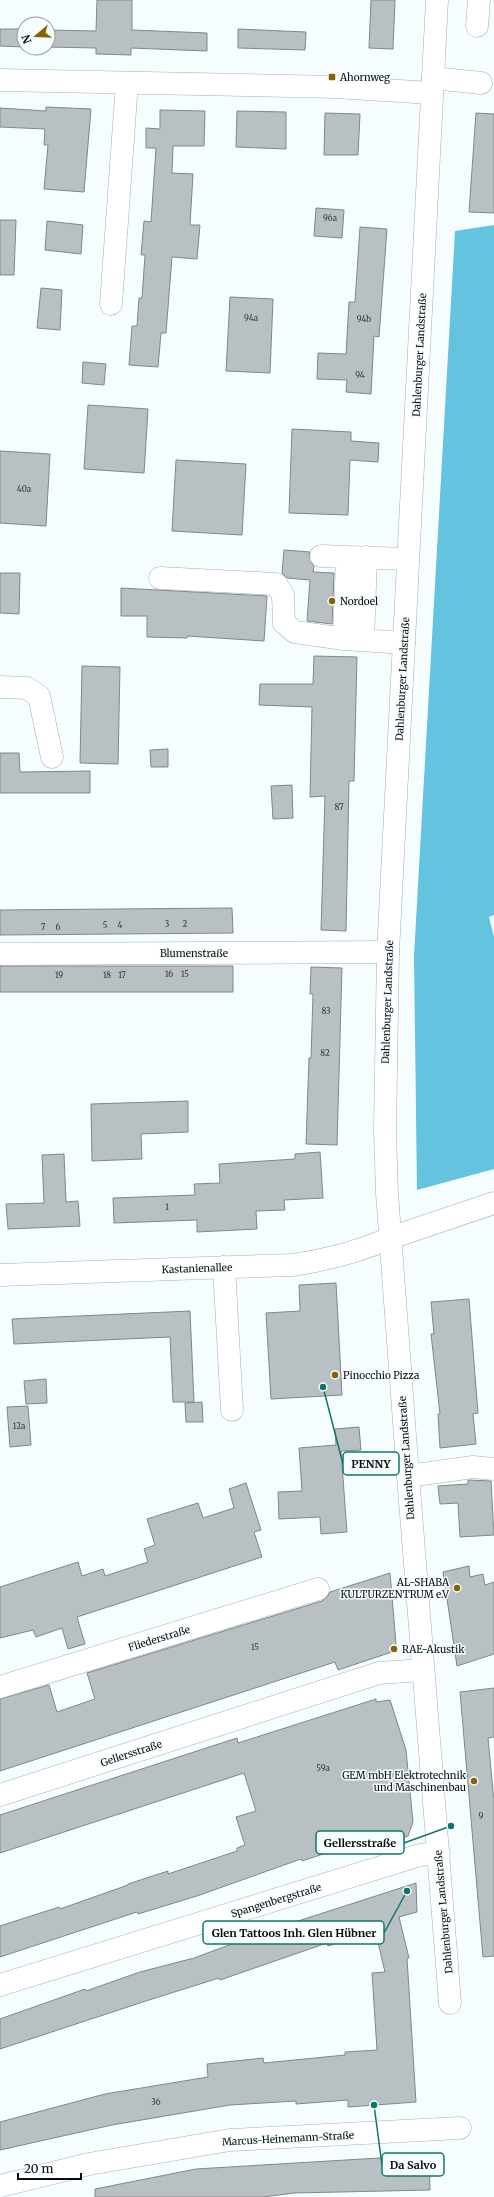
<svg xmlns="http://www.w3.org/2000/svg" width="494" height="2197" font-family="Merriweather,serif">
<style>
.forest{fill:#64c3df}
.building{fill:#b9c0c3;stroke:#808789}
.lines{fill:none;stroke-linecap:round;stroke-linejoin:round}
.minor-casing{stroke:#a6adaf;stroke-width:23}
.major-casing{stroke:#a6adaf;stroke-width:23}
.minor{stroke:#fff;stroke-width:22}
.major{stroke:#fff;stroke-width:22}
.poi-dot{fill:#886200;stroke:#f6fdff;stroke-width:1.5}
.labels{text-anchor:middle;stroke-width:3;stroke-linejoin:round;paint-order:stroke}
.number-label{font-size:8px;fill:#36393a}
.poi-label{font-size:10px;fill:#0a0c0d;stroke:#f6fdff;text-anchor:start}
.street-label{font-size:10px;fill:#0a0c0d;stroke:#f6fdff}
.leader{fill:none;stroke:#0f766e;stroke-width:1.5}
.callout-dot{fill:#0f766e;stroke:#f6fdff;stroke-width:1.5}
.callout{fill:#f6fdff;stroke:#0f766e;stroke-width:1.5}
.callout-label{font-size:11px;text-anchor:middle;font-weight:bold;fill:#0a0c0d}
</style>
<rect width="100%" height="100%" fill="#f6fdff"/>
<path class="forest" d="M494,225V915L489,917L494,937V1169L417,1190L414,956L455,231Z"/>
<path class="building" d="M97,0H132V30L207,33V51L131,48V55L96,54V48L48,47V30L96,31Z
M371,0H395L393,49L369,48Z
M0,29H24V47L0,46Z
M238,29L306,32L305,50L238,48Z
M46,107L91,109L84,192L44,189L48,145H44L45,129L0,127V108L46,111Z
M160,110L205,111L204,146H173L172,173L193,174L190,225H200L197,259L172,257L166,333H161L158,367L129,365L132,326H137L139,298H142L145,255H141L144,221L151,222L156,148H146V128L160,129Z
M237,111L286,112V149L236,147Z
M325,113L360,114L358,155H324Z
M476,113L494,114V213L469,212Z
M316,208L344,210L342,238L314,236Z
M0,220H16L14,275H0Z
M47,221L83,225L81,254L45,250Z
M360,227L387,229L379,337L374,336L371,394L346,392L347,380L317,379L318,353L346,354L349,302H355Z
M41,288L62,290L60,330L37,328Z
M230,297L273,299L270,373L226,371Z
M83,362L106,364L104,385L82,383Z
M88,405L148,409L144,473L84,469Z
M292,429L351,432V441L379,443L378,462L350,460L348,515L289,513Z
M0,451L50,454L46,526L0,523Z
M176,460L246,464L242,535L172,531Z
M284,550L310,552L309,556L314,566L313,572L334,573L332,624L307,621L310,580L287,578L282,573Z
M0,573H20L19,614L0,613Z
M121,588L267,596L264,641L187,636V638L147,637V616H121Z
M314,656L357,657L354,781H349L346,931L321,930L325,796L310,797L312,707L259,705L260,684H313Z
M82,666L120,667L118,764L80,763Z
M168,749V767H151L150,750Z
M0,753H19L20,772L90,771V793H0Z
M292,785L293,818L273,819L271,786Z
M232,908L233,933L0,935V910Z
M0,966H233V992H0Z
M311,967L342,968L337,1145L306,1144L309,1058H311L313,994H310Z
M188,1101V1132L141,1134L142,1159L92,1161L91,1104Z
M320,1152L323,1198L284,1200L285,1210L256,1211L257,1229L197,1232V1220L114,1223L113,1198L195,1195L194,1184L220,1183L219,1164L295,1159V1154Z
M64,1154L66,1202L78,1201L80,1226L8,1229L6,1204L44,1203L42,1155Z
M336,1283L342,1395L271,1399L266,1313L300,1311L299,1285Z
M469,1299L478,1413L473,1414L476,1444L440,1448L438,1414H440L431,1334H434L431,1302Z
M190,1311L194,1402H173L170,1337L14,1344L12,1319Z
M46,1379L47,1403L26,1404L24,1381Z
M202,1402L203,1422H186L185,1403Z
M28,1406L31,1445L10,1447L7,1407Z
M359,1427L361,1450L341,1451L347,1532L321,1534L320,1517L279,1519L278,1492L302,1491L299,1448L336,1445L335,1429Z
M468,1480L491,1481L494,1535L460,1537L458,1503L440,1504L438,1486L468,1484Z
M246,1483L261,1530L254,1532L262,1557L77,1617L85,1644L68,1649L62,1628L36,1637L33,1630L0,1638V1587L78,1562L82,1576L103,1569L105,1576L148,1562L144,1549L155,1545L147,1519L198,1503L203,1518L234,1508L229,1489Z
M469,1566L470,1577L483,1574L485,1585L494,1582V1654L457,1666L443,1572Z
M390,1573L396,1644L392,1652L338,1670L335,1662L0,1771V1699L49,1685L57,1712L95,1699L87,1673L322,1601L327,1597L330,1592Z
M494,1688V1737L488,1738L494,1801V1956L483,1957L460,1692Z
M376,1699V1702L390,1700L406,1750L413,1822L408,1836L367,1849L365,1840L302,1861L301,1859L197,1896L138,1914L137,1912L0,1957V1926L59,1907L60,1909L128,1885V1884L168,1871V1874L237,1851V1848L245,1845L236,1817L256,1811L244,1773L0,1853V1815L237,1738L238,1743Z
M416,1883L417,1912L399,1917L409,1958H407L416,2102L348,2107V2100L296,2104V2101L230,2105L112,2125L0,2150V2122L105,2094L208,2077L207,2064L263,2058L264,2063L345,2055V2052L377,2050L372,1973L385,1972L375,1930L328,1946L327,1943L220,1980L219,1978L149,2000L0,2049V2019L85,1989L86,1991L140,1972L194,1958L264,1932Z
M429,2155L430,2190L294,2193L263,2197H95V2189L196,2169Z"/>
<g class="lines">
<defs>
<path id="minor" d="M477,26L479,0
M433,78L481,83
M0,80L335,87L432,93
M111,304L127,83
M321,556L347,557
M160,578L276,584L283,595L284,623L295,632L344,639
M363,640L366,557
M404,643L344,639L347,557L408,559
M0,687L27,688L39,696L52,757
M0,954L388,952
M224,1267L232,1410
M0,1275L292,1265C327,1260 358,1252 390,1238
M408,1476L473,1467L494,1469
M0,1687L318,1589
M0,1795L379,1673L423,1670
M0,1985L420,1855L439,1853
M0,2186L89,2164L230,2140L460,2128"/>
<path id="major" d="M437,0L388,952L385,1131L387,1193L408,1476L450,2003
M390,1238L494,1203"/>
</defs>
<use href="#minor" class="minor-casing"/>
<use href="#major" class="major-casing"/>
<use href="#minor" class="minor"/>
<use href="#major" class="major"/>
</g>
<g class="poi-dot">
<rect x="328" y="73" width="8" height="8" rx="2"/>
<circle cx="332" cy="601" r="4"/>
<circle cx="335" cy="1375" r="4"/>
<circle cx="457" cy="1588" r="4"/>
<circle cx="394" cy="1649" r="4"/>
<circle cx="474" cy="1781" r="4"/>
</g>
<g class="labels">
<g class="number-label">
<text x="330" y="221">96a</text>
<text x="251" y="321">94a</text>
<text x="364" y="322">94b</text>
<text x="360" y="378">94</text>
<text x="24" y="492">40a</text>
<text x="339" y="810">87</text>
<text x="167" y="927">3</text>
<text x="185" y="927">2</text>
<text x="105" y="928">5</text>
<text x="120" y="928">4</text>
<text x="43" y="930">7</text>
<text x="58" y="930">6</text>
<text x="169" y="977">16</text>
<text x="185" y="977">15</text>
<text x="59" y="978">19</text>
<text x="107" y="978">18</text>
<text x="122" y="978">17</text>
<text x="326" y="1014">83</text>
<text x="325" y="1056">82</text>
<text x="167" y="1210">1</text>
<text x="19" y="1429">12a</text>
<text x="255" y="1650">15</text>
<text x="323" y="1771">59a</text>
<text x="481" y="1819">9</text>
<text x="156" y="2105">36</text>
</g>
<g class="poi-label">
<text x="340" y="81">Ahornweg</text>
<text x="340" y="605">Nordoel</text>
<text x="343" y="1379">Pinocchio Pizza</text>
<text x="449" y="1586" text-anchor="end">AL-SHABA<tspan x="449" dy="12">KULTURZENTRUM e.V</tspan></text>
<text x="402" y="1653">RAE-Akustik</text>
<text x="466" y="1779" text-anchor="end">GEM mbH Elektrotechnik<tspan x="466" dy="12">und Maschinenbau</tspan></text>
</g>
<g class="street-label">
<text transform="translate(419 355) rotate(-87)" y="4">Dahlenburger Landstraße</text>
<text transform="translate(402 679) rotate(-87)" y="4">Dahlenburger Landstraße</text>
<text x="194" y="957">Blumenstraße</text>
<text transform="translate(387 1002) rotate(-88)" y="4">Dahlenburger Landstraße</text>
<text transform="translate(197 1268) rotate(-2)" y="4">Kastanienallee</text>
<text transform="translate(406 1458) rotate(-94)" y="4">Dahlenburger Landstraße</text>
<text transform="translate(159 1638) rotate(-17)" y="4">Fliederstraße</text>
<text transform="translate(131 1753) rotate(-18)" y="4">Gellersstraße</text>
<text transform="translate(276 1900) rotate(-17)" y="4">Spangenbergstraße</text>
<text transform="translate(443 1912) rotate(-95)" y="4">Dahlenburger Landstraße</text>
<text transform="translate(288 2138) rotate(-3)" y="4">Marcus-Heinemann-Straße</text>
</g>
</g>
<path class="leader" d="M323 1387L343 1464M451 1826L404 1843M407 1891L384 1933M374 2105L382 2165"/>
<g class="callout-dot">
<circle cx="323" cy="1387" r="4"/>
<circle cx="451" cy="1826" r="4"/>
<circle cx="407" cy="1891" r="4"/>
<circle cx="374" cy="2105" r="4"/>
</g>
<g class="callout">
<rect x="343" y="1452" width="56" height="23" rx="4"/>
<rect x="316" y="1831" width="88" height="23" rx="4"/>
<rect x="203" y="1921" width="181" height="23" rx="4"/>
<rect x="382" y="2153" width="62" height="23" rx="4"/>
</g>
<g class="callout-label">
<text x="371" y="1468">PENNY</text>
<text x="360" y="1847">Gellersstraße</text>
<text x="294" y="1937">Glen Tattoos Inh. Glen Hübner</text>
<text x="413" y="2169">Da Salvo</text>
</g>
<g transform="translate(36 36) rotate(251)"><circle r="19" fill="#f6fdff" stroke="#989d9e"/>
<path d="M0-3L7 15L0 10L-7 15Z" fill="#886200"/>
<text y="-6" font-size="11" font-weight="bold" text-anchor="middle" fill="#0a0c0d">N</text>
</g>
<path d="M18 2173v6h63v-6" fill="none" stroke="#0a0c0d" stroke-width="2"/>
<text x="24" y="2173" font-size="12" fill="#0a0c0d" stroke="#f6fdff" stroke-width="3" paint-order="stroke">20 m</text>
</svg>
